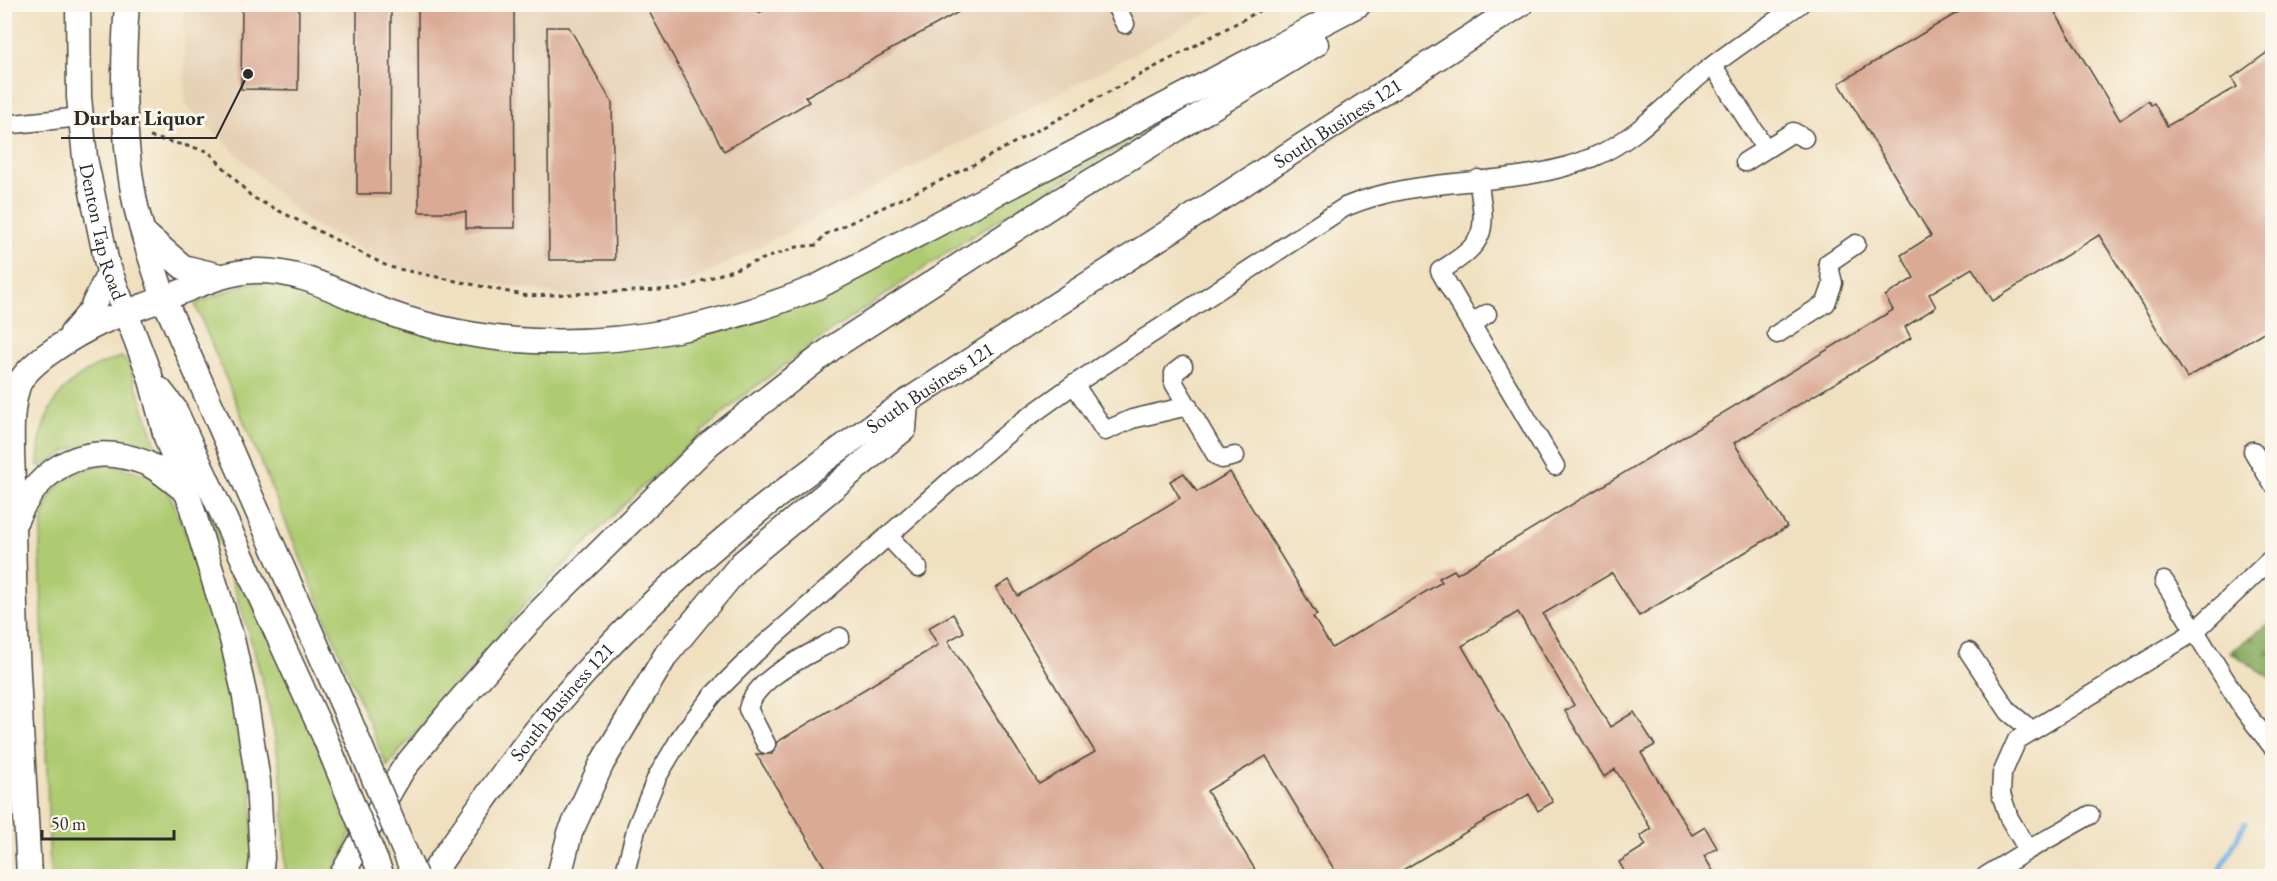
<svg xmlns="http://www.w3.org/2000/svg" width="2277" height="881" font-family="'EB Garamond',serif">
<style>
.built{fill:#e6d0b5}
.grass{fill:#aecb71;stroke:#6c7b4e;stroke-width:1.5}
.forest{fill:url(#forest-firs);stroke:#5a6d47;stroke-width:1.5}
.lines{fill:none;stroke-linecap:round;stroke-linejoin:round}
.stream{stroke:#71b2e5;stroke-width:5}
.building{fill:#daaa95}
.minor-casing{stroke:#494641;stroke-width:21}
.major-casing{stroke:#494641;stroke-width:27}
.path{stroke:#494641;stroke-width:3;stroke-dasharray:4.5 4.5;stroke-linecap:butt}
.minor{stroke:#fff;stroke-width:18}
.major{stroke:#fff;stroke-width:24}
.major-bridge-casing{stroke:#494641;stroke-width:27;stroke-linecap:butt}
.major-bridge{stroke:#fff;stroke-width:24}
.labels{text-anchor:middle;stroke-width:6;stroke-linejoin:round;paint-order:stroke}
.street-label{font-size:20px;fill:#2b2b2b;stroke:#fbf7ec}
.leader{fill:none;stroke:#2b2b2b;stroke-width:2}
.callout-dot{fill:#2b2b2b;stroke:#fbf7ec;stroke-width:2}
.callout-label{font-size:21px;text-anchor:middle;font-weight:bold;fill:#2b2b2b;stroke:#fbf7ec;stroke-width:6;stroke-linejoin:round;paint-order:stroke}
</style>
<defs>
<pattern id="forest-firs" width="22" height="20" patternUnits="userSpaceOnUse" patternTransform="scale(1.5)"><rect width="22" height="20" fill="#8aaf63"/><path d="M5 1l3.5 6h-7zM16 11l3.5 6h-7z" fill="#718f52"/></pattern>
</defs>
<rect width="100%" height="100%" fill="#fbf7ec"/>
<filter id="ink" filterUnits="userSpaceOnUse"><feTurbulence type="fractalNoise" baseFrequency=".0167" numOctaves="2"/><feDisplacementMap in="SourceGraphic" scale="12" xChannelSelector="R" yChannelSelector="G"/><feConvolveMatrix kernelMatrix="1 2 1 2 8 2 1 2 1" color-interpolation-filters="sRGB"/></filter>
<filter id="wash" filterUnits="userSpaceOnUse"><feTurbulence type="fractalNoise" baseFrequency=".008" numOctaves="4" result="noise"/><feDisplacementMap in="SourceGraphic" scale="24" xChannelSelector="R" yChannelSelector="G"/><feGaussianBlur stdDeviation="1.35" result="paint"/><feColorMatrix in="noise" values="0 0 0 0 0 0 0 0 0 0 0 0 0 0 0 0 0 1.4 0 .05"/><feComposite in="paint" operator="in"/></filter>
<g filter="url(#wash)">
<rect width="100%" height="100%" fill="#f0e0c0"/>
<path class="built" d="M184,5H1222L1131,56L686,284L573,297L394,267L306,221L185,104Z"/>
<path class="grass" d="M1144,121L1149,129L969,238L819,339L740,398L639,490L527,602L387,766L195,304L249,283L277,282L301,286L422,331L694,333Z
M121,357L128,362L157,447L152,449C123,436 91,438 64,453C55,458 48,465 38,466C39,407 65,374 121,357Z
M103,464L148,474L169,493L186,534L235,695L252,793L253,876H50L40,547C44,494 51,479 103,464Z
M205,497L354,826L348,838L350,842L330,876H285C285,838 285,800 279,762C266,671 232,585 205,497Z"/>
<path class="forest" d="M2272,621V679L2230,652Z"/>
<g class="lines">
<path class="stream" d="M2217,876L2245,823"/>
</g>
<g id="blocks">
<path class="building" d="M242,4H299L298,90L241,89Z
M357,4H391L390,194H357Z
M418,4H514L515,228H466V212H419Z
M645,4H754L759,13L774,4H973L805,97L809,102L724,151Z
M1972,4H2050L2120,120L2148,101L2151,105L2154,103L2167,126L2237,87L2232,78L2272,49V327L2187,378L2099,235L1993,301L1972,268L1929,294L1936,307L1905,327L1911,338L1734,443L1787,527L1639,616L1612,573L1543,614L1610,727L1634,712L1655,745L1641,753L1692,835L1705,827L1717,848L1704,856L1716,876H1627L1619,862L1646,845L1640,836L1651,829L1615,769L1604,777L1565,711L1574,705L1518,612L1462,646L1553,802L1538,811L1529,794L1393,876H1338L1266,756L1207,791L1259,876H830L756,754H772L777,742L938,645L928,628L953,614L964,632L948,641L1039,784L1095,752L996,588L1009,580L1018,596L1180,498L1170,481L1184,473L1197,492L1230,472L1317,615L1313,617L1332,648L1442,582L1439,578L1454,570L1457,574L1893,310L1885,296L1914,278L1901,255L1931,236L1839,83Z
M547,27H569L612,103L615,260H549Z"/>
</g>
</g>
<g filter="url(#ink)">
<use href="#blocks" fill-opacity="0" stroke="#494641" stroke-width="1.5"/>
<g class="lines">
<defs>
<path id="minor" d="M1115,4L1125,24
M1713,66L1765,148
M4,125L81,117
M1745,162L1793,132L1804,138
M1478,179C1487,233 1487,242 1440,271L1471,324L1487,314
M1471,324L1555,466
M1777,334L1826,303L1833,283L1828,263L1856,244
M1183,366L1174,373V383L1216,455L1222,459L1235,456
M1074,384L1105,431L1132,419L1188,406
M2253,451L2272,483
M888,536L918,568
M2164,581L2244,710L2272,746
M1969,652L2009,712L2030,729
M766,744L748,709C756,676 812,654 840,637
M2028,850L2090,815
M624,876L637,826L657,777L684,732L713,695L755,653L949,482L1020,423L1070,387L1345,207C1423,173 1513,190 1591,158C1636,140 1666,104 1703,73C1734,48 1767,27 1800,4
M1986,876L2028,850L2009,818L2001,794L2002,774L2017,740L2194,632L2272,558"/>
<g id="major">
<path id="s1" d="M78,4L79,97L85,158L107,264L150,376L166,437L187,492L232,639L245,697L258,781L262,858L260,876"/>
<path d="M127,4C122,70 122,137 135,202C142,235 154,267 164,299L349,719"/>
<path d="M144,233L183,267L220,276"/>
<path d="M72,333L90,312L110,271"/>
<path d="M160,390L174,408L325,738"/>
<path d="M16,520C40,465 87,440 146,463C160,469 174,483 187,492"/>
<path d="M29,876C23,747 12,617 13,487C13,455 8,416 18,386C27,362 79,333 102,322C123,313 144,306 165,298C195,287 223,272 255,271C303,269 345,297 389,313C433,329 486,339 533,341C636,345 721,325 815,288L1359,4"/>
<path d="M341,876L403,769L448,714L526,625L710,443L832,348L1054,204L1316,44"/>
<path id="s2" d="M431,876C478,808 525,739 581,677C676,570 789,483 906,402L1521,4"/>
<path d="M559,876L570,833L602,763L666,655L742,563L904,429L906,402"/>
</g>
</defs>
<use href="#minor" class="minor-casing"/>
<use href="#major" class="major-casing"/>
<path class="path" d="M150,137L208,151L252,197L389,267L528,296L679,289L797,247L817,245L824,235L969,167L1272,4"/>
<use href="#minor" class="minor"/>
<use href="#major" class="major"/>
<defs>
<path id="major-bridge" d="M349,719L415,876
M325,738L382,876"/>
</defs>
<use href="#major-bridge" class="major-bridge-casing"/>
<use href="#major-bridge" class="major-bridge"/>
</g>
</g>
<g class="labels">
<g class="street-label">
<text dy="7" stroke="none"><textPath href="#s2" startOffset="1190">South Business 121</textPath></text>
<text dy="7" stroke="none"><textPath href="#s1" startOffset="230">Denton Tap Road</textPath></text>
<text dy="7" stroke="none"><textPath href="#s2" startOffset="704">South Business 121</textPath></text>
<text dy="7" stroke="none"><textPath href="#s2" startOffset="218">South Business 121</textPath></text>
</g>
</g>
<path class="leader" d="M248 74L216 138H61"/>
<circle class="callout-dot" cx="248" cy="74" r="6"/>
<g class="callout-label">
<text x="139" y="125">Durbar Liquor</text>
</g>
<rect width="2277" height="881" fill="none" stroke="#fbf7ec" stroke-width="24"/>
<path d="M42 830v9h132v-9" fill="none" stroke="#2b2b2b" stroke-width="3"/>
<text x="51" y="830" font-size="18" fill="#2b2b2b" stroke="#fbf7ec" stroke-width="4.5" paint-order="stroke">50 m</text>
</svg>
